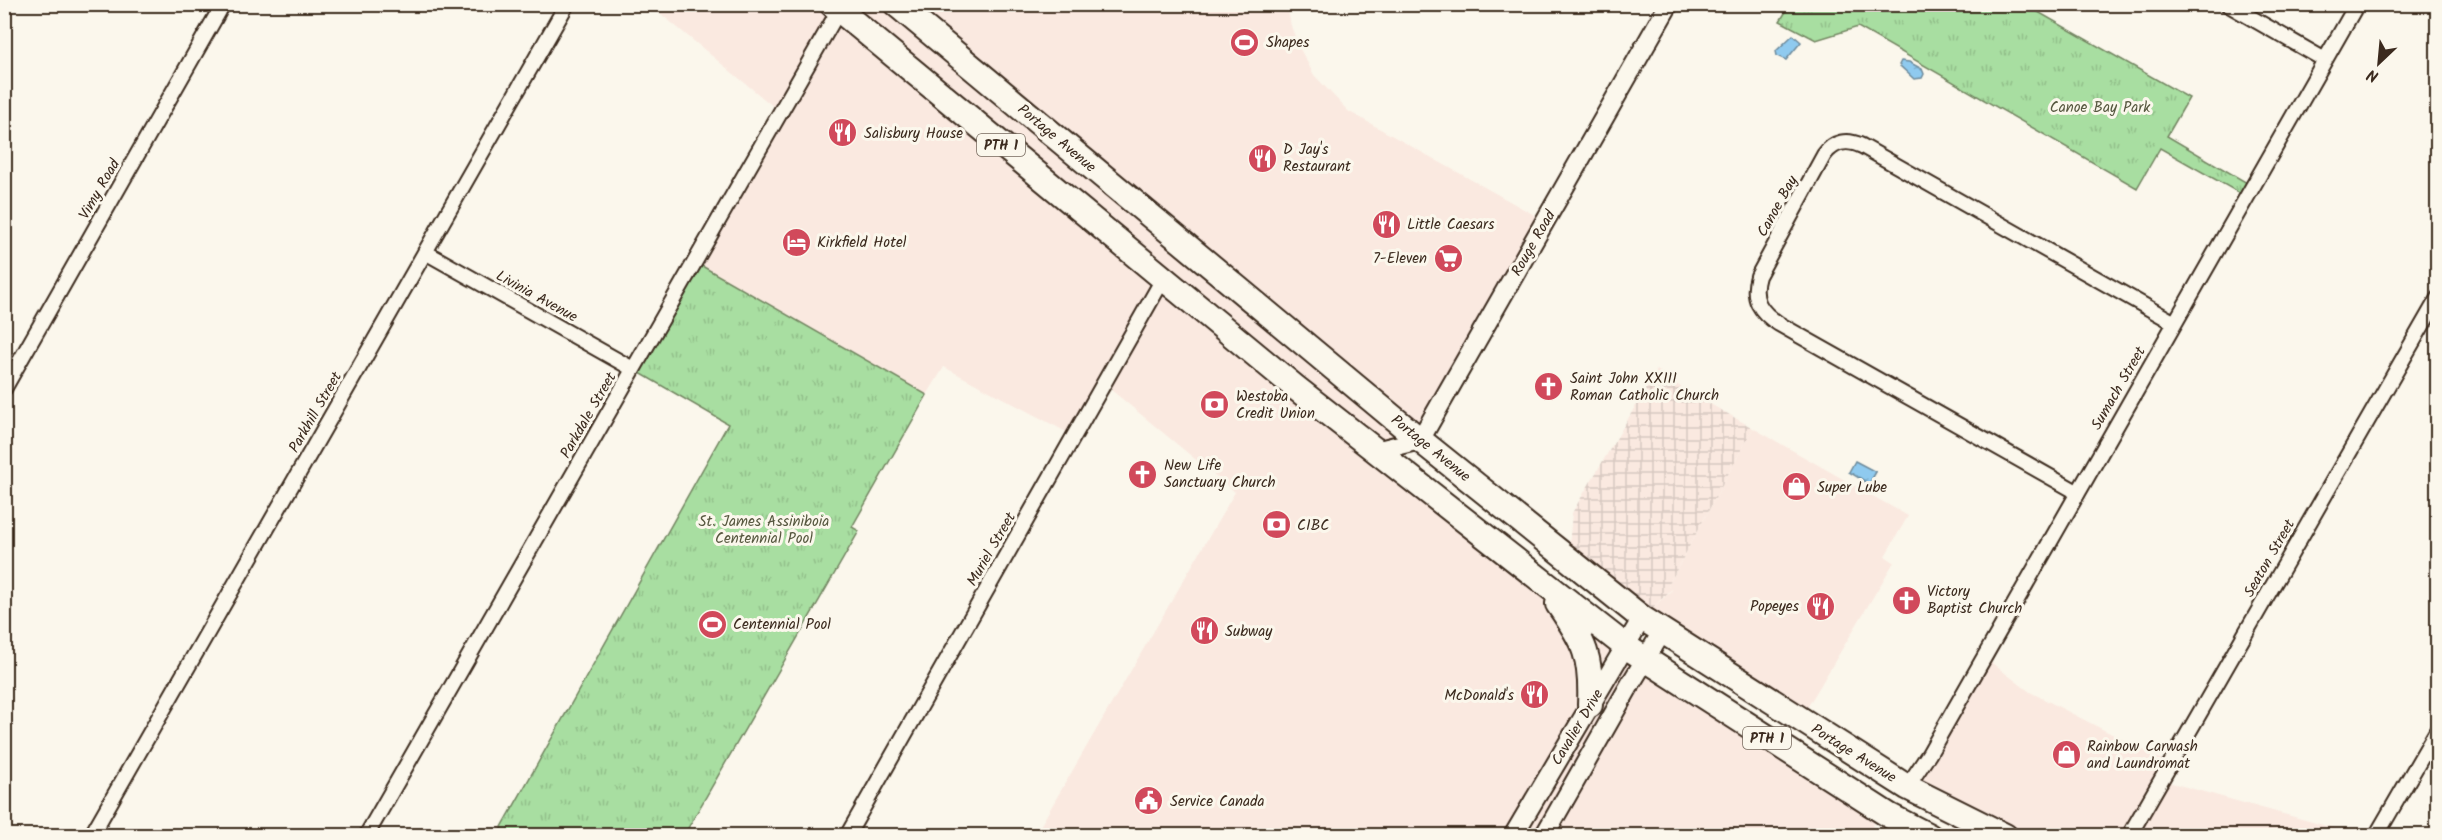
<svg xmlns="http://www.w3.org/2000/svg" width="2442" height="840" font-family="Kalam,sans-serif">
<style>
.built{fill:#fae9e0}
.industrial{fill:url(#industrial-grid)}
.park{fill:url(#park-tufts);stroke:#728460;stroke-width:1.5}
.water{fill:url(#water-ripples);stroke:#6d8a9b;stroke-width:1.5}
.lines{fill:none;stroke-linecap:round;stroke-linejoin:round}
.minor-casing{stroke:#3b2a1e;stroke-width:18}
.tertiary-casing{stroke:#3b2a1e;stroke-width:22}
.trunk-casing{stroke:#3b2a1e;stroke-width:28}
.minor{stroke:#fbf7ec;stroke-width:14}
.tertiary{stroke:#fbf7ec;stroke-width:18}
.trunk{stroke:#fbf7ec;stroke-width:24}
.labels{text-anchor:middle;stroke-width:6;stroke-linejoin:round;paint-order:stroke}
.shield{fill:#fbf7ec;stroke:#75685c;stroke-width:1.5}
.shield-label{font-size:14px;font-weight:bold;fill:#3b2a1e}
.poi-label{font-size:15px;fill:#3b2a1e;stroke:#fbf7ec;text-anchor:start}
.park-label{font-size:15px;fill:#56573f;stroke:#fbf7ec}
.street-label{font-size:15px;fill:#3b2a1e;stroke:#fbf7ec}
</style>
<defs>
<pattern id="industrial-grid" width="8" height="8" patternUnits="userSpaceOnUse" patternTransform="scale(1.5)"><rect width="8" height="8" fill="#fae9e0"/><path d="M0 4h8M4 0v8" fill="none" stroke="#d7c8c0"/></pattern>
<pattern id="park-tufts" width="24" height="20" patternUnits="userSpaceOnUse" patternTransform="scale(1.5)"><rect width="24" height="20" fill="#a8dea1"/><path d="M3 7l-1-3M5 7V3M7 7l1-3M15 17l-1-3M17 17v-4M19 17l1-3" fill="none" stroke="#92bf8a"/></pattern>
<pattern id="water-ripples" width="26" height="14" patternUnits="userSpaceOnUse" patternTransform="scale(1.5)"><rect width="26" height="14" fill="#8fcaef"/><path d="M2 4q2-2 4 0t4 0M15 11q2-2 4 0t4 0" fill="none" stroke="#7caecc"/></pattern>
</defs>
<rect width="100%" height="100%" fill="#fbf7ec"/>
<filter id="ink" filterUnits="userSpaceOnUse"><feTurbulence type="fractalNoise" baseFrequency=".0167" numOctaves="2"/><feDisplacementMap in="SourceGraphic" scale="12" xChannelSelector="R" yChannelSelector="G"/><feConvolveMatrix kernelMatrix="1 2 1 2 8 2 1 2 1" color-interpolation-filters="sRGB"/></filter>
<g filter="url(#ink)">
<path class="built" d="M650,5H1287L1291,26L1299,47L1314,75L1348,111L1545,221L1420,440L1376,451L1545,584L1882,811L1866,836L1035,835L1235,492L1104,384L1074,436L944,367L927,395L695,262L780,112Z
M1753,428L1908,516L1885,556L1894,562L1801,718L1643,617L1672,590L1668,586Z
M1984,657L2030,692L2170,764L2161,780L2359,835H2005L1907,787Z"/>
<path class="industrial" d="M1657,370L1682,388L1753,428L1668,586L1672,589L1642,618L1568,558L1572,513Z"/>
<path class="park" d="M1790,5H2026L2189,98L2167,136L2254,187L2248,198L2160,148L2137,188L1858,27L1816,40L1780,21Z
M695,262L927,395L852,527L859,531L684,835L497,836L728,424L633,369Z"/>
<path class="water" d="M1793,35L1801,42L1786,60L1777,56L1776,51Z
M1901,61L1909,62L1922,69L1924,74L1922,78L1914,79L1899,65Z
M1855,461L1876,472L1869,484L1849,472Z"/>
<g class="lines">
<defs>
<path id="minor" d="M2227,4L2325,60
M425,252L633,369
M4,389L223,4
M2077,492L1779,324C1760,312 1751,299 1758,276L1824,155C1834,141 1847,139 1862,146L2175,323
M1907,787L1929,754L2357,4
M91,836L567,4
M366,836L839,10
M847,836L1163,279
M2129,836L2438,298
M2376,836L2438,729"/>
<path id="tertiary" d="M1375,451L1420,440L1669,4
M1513,836L1642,618
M1544,836L1631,683L1662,632"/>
<path id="trunk" d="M832,4L1296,388L1625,646L1890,816L1929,836
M896,4L1420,440L1642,618L1907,787L2005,836
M1558,604C1585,643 1592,657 1590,705"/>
</defs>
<use href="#minor" class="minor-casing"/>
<use href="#tertiary" class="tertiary-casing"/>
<use href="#trunk" class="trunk-casing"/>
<use href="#minor" class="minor"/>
<use href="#tertiary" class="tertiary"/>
<use href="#trunk" class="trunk"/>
</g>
</g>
<defs>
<symbol id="stadium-disc" viewBox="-11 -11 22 22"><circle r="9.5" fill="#d1495b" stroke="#fbf7ec"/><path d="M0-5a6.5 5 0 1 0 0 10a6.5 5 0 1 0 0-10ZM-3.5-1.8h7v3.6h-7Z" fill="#fff"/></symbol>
<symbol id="restaurant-disc" viewBox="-11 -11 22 22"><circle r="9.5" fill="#d1495b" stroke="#fbf7ec"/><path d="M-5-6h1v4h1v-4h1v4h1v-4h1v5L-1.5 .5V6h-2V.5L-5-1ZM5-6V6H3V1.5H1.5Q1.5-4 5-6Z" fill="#fff"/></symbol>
<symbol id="hotel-disc" viewBox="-11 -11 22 22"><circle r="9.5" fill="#d1495b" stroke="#fbf7ec"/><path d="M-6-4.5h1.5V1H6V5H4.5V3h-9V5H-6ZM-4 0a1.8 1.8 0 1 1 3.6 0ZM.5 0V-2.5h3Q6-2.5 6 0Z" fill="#fff"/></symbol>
<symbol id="supermarket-disc" viewBox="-11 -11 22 22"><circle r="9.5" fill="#d1495b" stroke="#fbf7ec"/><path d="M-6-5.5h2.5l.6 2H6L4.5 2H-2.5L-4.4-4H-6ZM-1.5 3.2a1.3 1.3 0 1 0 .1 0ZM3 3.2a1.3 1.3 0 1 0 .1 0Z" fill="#fff"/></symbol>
<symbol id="church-disc" viewBox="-11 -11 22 22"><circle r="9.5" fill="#d1495b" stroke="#fbf7ec"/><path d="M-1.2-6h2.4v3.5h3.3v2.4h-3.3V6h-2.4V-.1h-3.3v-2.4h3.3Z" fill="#fff"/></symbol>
<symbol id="bank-disc" viewBox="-11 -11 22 22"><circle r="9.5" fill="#d1495b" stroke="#fbf7ec"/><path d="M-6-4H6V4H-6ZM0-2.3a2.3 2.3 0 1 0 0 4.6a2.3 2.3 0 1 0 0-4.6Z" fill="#fff"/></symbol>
<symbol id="shop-disc" viewBox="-11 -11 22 22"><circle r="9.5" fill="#d1495b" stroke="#fbf7ec"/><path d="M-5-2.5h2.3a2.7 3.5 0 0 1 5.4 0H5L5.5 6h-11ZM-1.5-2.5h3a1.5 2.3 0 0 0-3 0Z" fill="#fff"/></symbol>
<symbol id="civic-disc" viewBox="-11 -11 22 22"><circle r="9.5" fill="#d1495b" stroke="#fbf7ec"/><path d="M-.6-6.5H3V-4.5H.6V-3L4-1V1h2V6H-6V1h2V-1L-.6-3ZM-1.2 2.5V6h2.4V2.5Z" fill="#fff"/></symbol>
</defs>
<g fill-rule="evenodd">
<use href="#stadium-disc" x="1228" y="26" width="33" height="33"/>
<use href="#restaurant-disc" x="826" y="116" width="33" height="33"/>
<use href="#restaurant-disc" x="1246" y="142" width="33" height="33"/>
<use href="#restaurant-disc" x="1370" y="208" width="33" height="33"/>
<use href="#hotel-disc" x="780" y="226" width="33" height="33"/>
<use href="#supermarket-disc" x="1432" y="242" width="33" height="33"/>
<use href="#church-disc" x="1532" y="370" width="33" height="33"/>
<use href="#bank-disc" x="1198" y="388" width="33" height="33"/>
<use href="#church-disc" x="1126" y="458" width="33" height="33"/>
<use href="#shop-disc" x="1780" y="470" width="33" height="33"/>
<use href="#bank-disc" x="1260" y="508" width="33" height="33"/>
<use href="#church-disc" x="1890" y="584" width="33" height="33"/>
<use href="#restaurant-disc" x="1804" y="590" width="33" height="33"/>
<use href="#stadium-disc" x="696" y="608" width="33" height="33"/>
<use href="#restaurant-disc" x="1188" y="614" width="33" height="33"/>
<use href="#restaurant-disc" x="1518" y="678" width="33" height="33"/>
<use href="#shop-disc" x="2050" y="738" width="33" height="33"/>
<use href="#civic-disc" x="1132" y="784" width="33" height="33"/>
</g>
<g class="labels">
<g class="shield">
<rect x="977" y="134" width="48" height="22" rx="4.5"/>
<rect x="1743" y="727" width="48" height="22" rx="4.5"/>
</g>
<g class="shield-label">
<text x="1001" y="150">PTH 1</text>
<text x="1767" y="743">PTH 1</text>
</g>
<g class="poi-label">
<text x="1266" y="47">Shapes</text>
<text x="864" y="138">Salisbury House</text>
<text x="1283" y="154">D Jay's<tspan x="1283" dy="17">Restaurant</tspan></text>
<text x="1407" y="229">Little Caesars</text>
<text x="817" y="247">Kirkfield Hotel</text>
<text x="1427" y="263" text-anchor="end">7-Eleven</text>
<text x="1570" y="383">Saint John XXIII<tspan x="1570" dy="17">Roman Catholic Church</tspan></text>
<text x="1236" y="401">Westoba<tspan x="1236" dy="17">Credit Union</tspan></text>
<text x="1164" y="470">New Life<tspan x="1164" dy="17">Sanctuary Church</tspan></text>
<text x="1817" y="492">Super Lube</text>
<text x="1297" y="530">CIBC</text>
<text x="1927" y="596">Victory<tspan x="1927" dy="17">Baptist Church</tspan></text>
<text x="1799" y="611" text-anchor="end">Popeyes</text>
<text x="733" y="629">Centennial Pool</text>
<text x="1225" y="636">Subway</text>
<text x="1514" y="700" text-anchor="end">McDonald's</text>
<text x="2087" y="751">Rainbow Carwash<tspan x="2087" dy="17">and Laundromat</tspan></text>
<text x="1170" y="806">Service Canada</text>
</g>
<g class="park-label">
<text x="2100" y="112">Canoe Bay Park</text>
<text x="764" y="526">St. James Assiniboia<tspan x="764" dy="17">Centennial Pool</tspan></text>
</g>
<g class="street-label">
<text transform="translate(1057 138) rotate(40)" y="5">Portage Avenue</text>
<text transform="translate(99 189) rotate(-60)" y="5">Vimy Road</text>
<text transform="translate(1777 206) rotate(-61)" y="5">Canoe Bay</text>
<text transform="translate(1533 243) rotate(-60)" y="5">Rouge Road</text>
<text transform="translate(537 296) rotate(29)" y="5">Livinia Avenue</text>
<text transform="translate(2118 388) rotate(-60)" y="5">Sumach Street</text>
<text transform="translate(315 412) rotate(-60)" y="5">Parkhill Street</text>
<text transform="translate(588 415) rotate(-60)" y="5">Parkdale Street</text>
<text transform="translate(1431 448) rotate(39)" y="5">Portage Avenue</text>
<text transform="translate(991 549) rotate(-60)" y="5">Muriel Street</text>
<text transform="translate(2269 558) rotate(-60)" y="5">Seaton Street</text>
<text transform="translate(1577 727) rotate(-59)" y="5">Cavalier Drive</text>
<text transform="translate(1854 753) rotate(32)" y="5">Portage Avenue</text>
</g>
</g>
<rect width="2442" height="840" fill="none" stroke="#fbf7ec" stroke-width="24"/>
<rect x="12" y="12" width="2418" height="816" fill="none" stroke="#3b2a1e" stroke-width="2" filter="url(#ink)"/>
<g transform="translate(2379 63) rotate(206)" stroke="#fbf7ec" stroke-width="4.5" paint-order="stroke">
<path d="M0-4.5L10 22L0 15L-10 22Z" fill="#3b2a1e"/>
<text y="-9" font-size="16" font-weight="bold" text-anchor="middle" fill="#3b2a1e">N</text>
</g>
</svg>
